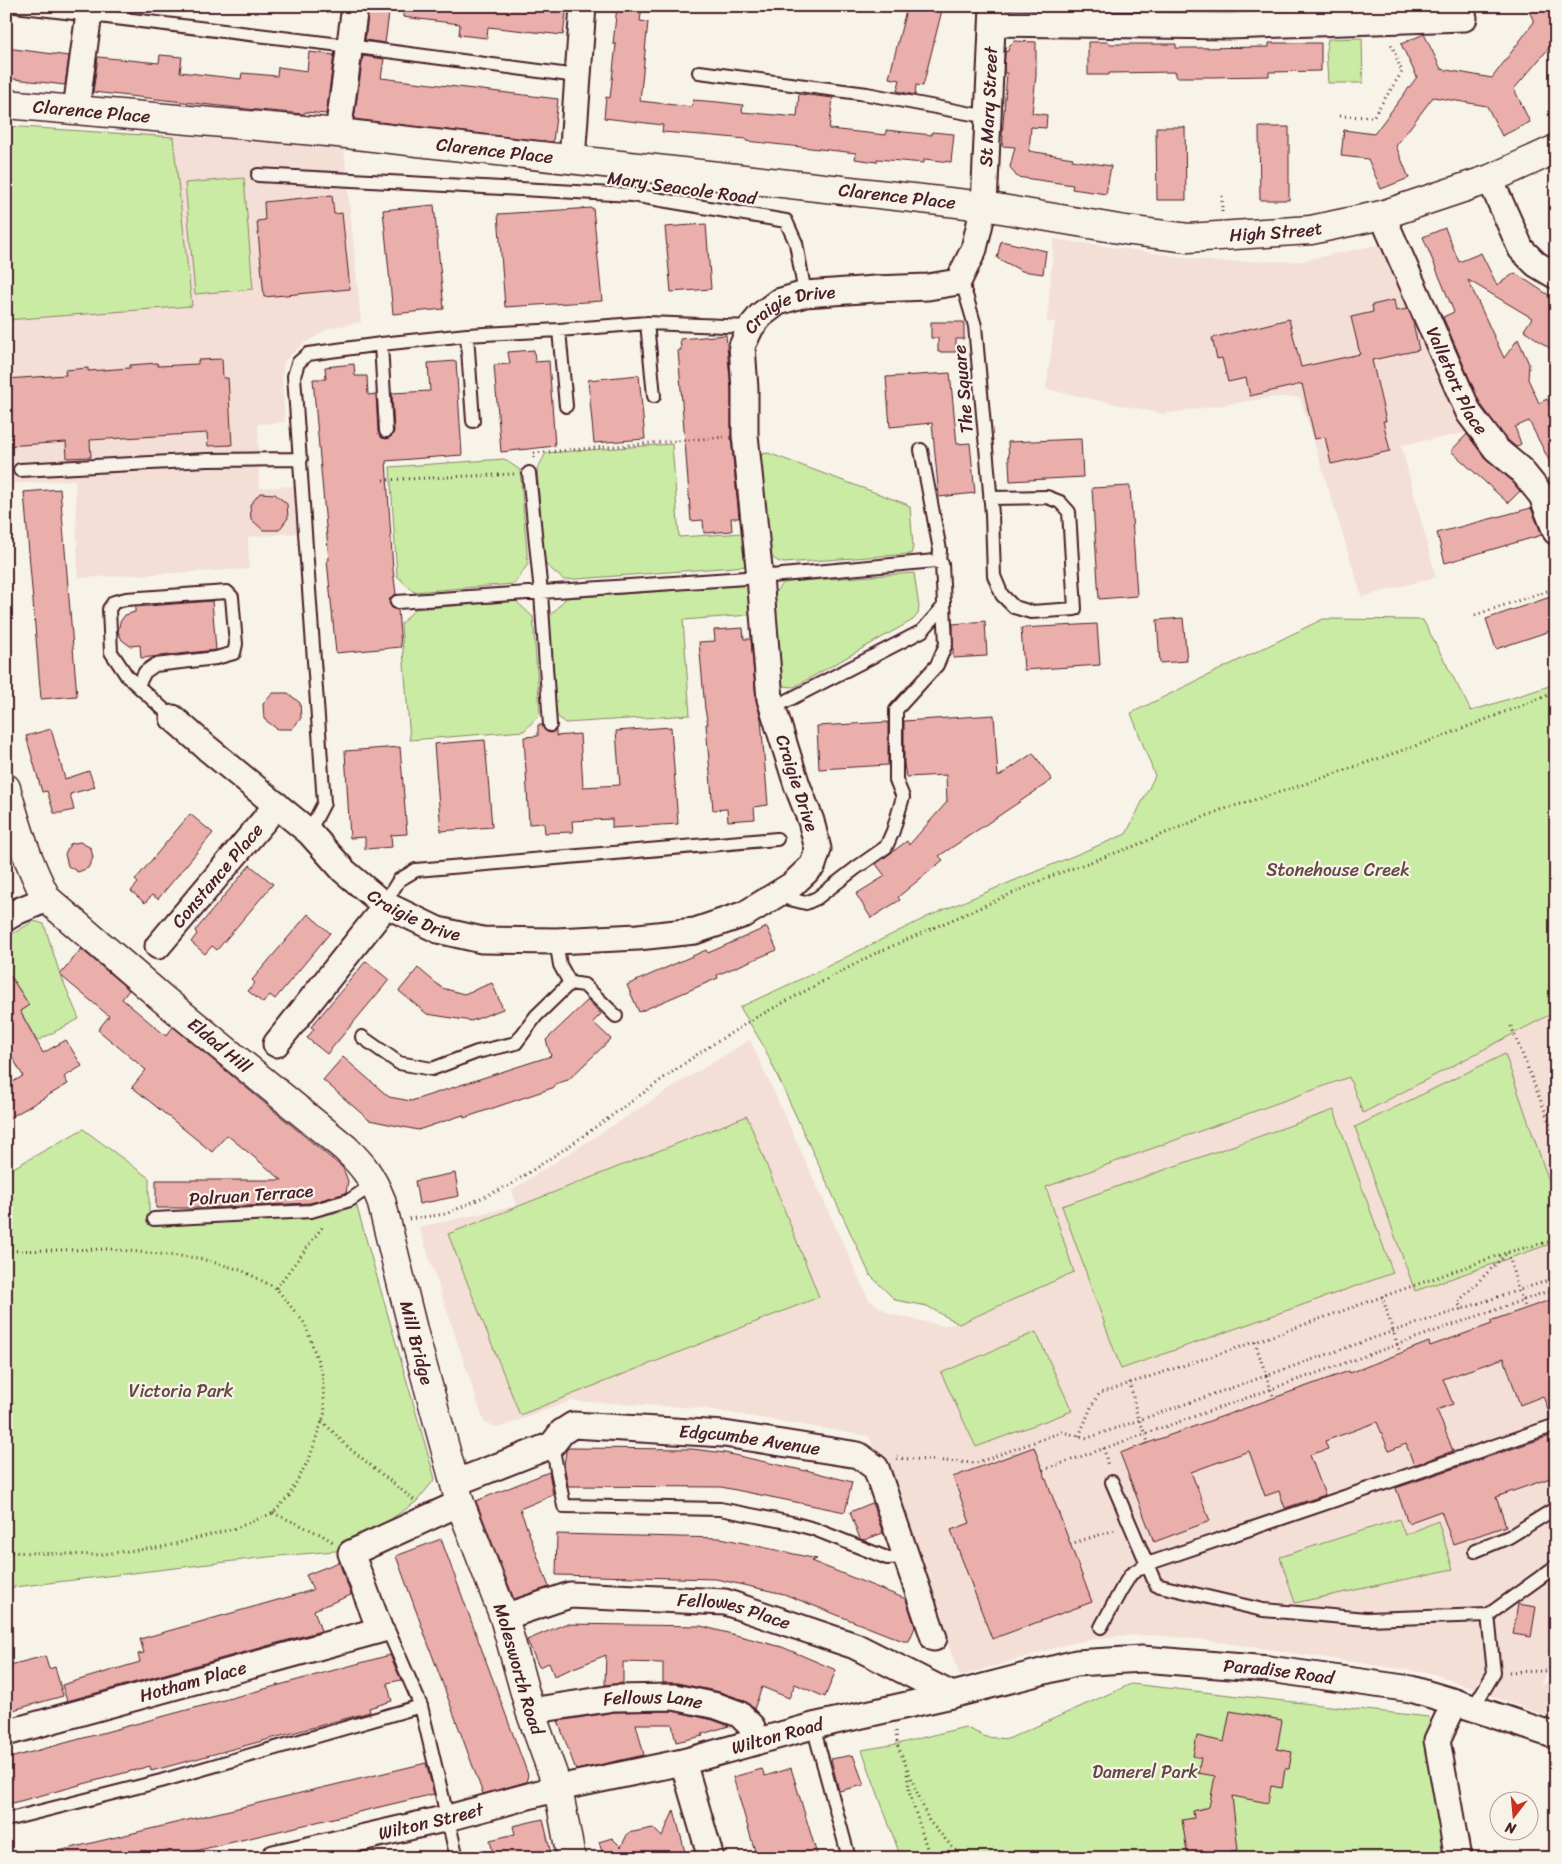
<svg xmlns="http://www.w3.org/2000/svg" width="1562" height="1864" font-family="Sriracha,sans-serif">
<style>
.built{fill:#f3dfd6}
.green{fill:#caeba3;stroke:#8a8567}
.building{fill:#eaafab;stroke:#4a1f2b}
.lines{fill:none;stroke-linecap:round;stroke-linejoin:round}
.lane-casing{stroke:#4a1f2b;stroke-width:16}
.street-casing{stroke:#4a1f2b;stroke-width:29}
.secondary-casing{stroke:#4a1f2b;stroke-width:31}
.path{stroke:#4a1f2b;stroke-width:3;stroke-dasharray:1 4;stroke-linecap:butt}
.lane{stroke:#f7f3e8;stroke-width:12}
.street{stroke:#f7f3e8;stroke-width:25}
.secondary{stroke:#f7f3e8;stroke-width:28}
.labels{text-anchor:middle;stroke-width:4.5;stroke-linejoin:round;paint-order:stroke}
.street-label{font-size:18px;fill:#4a1f2b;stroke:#f7f3e8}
.park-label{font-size:18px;fill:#644843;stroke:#f7f3e8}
</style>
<rect width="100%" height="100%" fill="#f7f3e8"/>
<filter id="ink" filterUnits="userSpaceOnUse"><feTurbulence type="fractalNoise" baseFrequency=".02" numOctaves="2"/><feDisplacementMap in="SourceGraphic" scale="10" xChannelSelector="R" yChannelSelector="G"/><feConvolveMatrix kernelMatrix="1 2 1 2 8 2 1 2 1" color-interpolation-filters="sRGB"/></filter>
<g filter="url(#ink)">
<path class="built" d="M6,126L300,143L344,148L361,322L330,328L303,344L284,361L282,378L285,422L258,424L259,488L294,486L298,533L248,537L249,569L78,578L75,480L6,484Z
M1054,239L1218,262L1301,261L1376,245L1386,247L1465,433L1401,445L1436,577L1362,597L1300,397H1275L1163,414L1046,389L1055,322H1047Z
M1553,1013L1556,1018V1663L1548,1667L1541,1685L1556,1679V1720L1434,1674L1198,1639L1150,1635L1114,1636L1072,1643L960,1676L869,1436L700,1408L570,1401L498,1428L484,1422L419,1227L516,1206L512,1190L692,1075L750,1040L869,1300L890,1314L939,1325L959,1324L1074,1272L1046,1187L1349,1077L1363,1113Z"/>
<path class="green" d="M1362,38L1363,83H1328L1326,50L1328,39Z
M6,126L173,137L192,306L6,320Z
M244,178L253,289L195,294L185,183Z
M672,444L679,537L744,533L747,566L564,580L544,563L537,469L546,453Z
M768,453L906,504L910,507L913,547L911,554L784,563C774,561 769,556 767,546L760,459L762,454Z
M504,459L520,470L528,564L514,584L414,592L397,576L390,467Z
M914,573L919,607L918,614L913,620L794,687L781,686L773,601C775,591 778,587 786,582Z
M748,585L750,615L683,620L690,715L565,723L556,715L549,617L566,598Z
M516,601L533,617L540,714L524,731L410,740L401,624L415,609Z
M1323,619L1423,620L1471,711L1556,684V1013H1553L1363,1113L1349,1077L1046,1187L1074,1272L959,1324L927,1306L895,1300L870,1275L763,1045L740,1007L812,974L929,916L1126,834L1155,776L1131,713Z
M34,921L44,924L59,971L79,1019L37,1041L20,1011L29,1005L6,969V938Z
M1505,1054L1556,1202V1242L1415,1291L1355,1127Z
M1334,1110L1393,1273L1121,1369L1062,1206Z
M747,1116L819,1297L520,1415L448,1234Z
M83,1129L149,1178V1212L157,1215L315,1217L340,1212L356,1204L435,1479L416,1502L346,1550L268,1557L6,1588V1172Z
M1036,1332L1072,1411L976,1447L941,1373Z
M1399,1519L1405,1535L1438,1521L1453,1569L1295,1603L1280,1557Z
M1131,1684L1429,1717L1448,1858H901L862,1750L897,1744L965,1727L986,1737L1008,1739Z"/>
<path class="building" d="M369,6H390L385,43L365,40Z
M403,6H567L563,35L488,27L487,38L459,35L460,24L403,17Z
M617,6H642L640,21L648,22L640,101L692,107L693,100L718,102L743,105L742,112L797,117L799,94L833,98L829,129L886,135V130L932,135V132L954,134L951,162L924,159V163L877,159V162L855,159L856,153L746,141V139L714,136L662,132L663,125L604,118L606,97L610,98L616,44H613Z
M907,6H943L923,86L916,85L915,95L897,91L900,80L889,78Z
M1527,6H1556V40L1514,89L1530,122L1502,136L1487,106L1433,97L1396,146L1409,178L1381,189L1368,159L1341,156L1344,130L1374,134L1417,77L1401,44L1424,34L1441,69L1492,78L1534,22Z
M1014,41L1036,42V76L1032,113L1047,115L1046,128L1031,127L1029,151L1073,158L1072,160L1111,166L1106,194L1072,189L1073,185L1017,177L1010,167L1015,147L1002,146L1003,136H1002L1007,73H1004L1005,52L1008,51L1009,46Z
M1088,42H1109V44H1176V48H1193L1269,47V43H1321V71L1269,72V76L1210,77H1176V72L1109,73V75H1088Z
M6,48L69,56L65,85L6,78Z
M309,52L334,55L326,114L305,112L304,114L247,109L93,92L98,57L159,63L160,55L182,57L180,72L241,79L242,73L277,76L278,67L307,71Z
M363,56L384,59L381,78L558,99L553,142L354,119Z
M1156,127H1185L1186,200H1157Z
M1259,127H1289V200H1260Z
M332,195L334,214L342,213L350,289L264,297L257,221L265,220L264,202Z
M434,205L444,309L393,314L383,210Z
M593,208L602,301L505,307L498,214Z
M706,224L711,289L671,292L665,227Z
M1445,228L1459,262L1481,253L1497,285L1515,273L1556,300V353L1524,330L1532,318L1468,280L1504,358L1518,339L1529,364L1528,379L1539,403L1547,399L1556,416V474L1529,421L1515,427L1521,444L1516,447L1507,439L1482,406L1478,399L1443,317L1454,312L1423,237Z
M1001,241L1046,251L1043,274L1022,271L997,258Z
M1394,300L1396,311L1408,309L1412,318L1419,350L1372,360L1386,421H1383L1390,451L1331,464L1325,437L1315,439L1302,384L1250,396L1246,378L1228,382L1222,358L1217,359L1212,338L1289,319L1301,367L1360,354L1351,317L1373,312L1372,305Z
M931,322H964V339H956V352H938V338H931Z
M726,335L731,390V437L739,518H731L732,531L704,533L703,520L691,521L678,350H681L680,339Z
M534,350L535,362L549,361L555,446L501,452L494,365L510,364L508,352Z
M222,359L223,378H228L232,445L208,446L207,433L90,440L91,457L67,458L66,442L6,446V379L66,375L65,370L88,368V371L130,368V365L157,363L158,366L198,364V360Z
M456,361L462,455L386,461L393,570L396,594L390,598L389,603L393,609L398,610L401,647L336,653L327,560H329L313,379H326L325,367L354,364L355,376H367L368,395L376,394L378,432L382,438L387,439L393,435L394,431L392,393L430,391L428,363Z
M950,373L957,444L970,443L975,493L939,497L932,423L890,427L886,377Z
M639,375L645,439L594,443L588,380Z
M1467,434L1485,458L1511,480L1520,491L1508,503L1451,451Z
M1081,439L1083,477L1010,481L1008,442Z
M1130,486L1137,596L1099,599L1092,488Z
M60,489L77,696L41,699L24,492Z
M260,493L275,494L287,504L288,518L279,530H263L251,519L250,505Z
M1531,508L1542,535L1445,563L1437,533Z
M1556,595V629L1496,649L1486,619Z
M212,601L216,650L141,658L140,645L130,646L122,640L118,632L120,622L125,615L135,612V607Z
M1183,618L1187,661L1160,663L1157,620Z
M985,621L987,656L953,658V624Z
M1097,624L1100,665L1024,670L1021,628Z
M743,628L744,639H751L756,700L761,719L768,805L754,807L755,819L728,821L727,809L713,810L706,724H708L705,709L699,642L715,641L714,630Z
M273,693H288L300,703L301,718L292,729H277L264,719L263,704Z
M994,715L998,777L1033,753L1052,780L939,856L943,860L898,897L900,900L871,918L856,894L885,876L876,864L907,841L909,845L947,802L946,775L906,777L904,764V721Z
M888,722V765L819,769L817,726Z
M538,725H542L547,732L551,733L556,730V736L580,734L583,787L620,785L616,731L671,727L678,824L612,828V819L572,821L573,832L545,833L544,823L529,824L524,737L538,736Z
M51,729L65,779L89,771L95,787L70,794L74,810L61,813H54L47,791L42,792L26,736Z
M485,740L492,827L441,831L434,744Z
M400,747L407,834L391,835L392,847L365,849V837L350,838L345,751Z
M190,814L213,833L158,899L152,895L145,903L131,891L138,883L135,880Z
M80,842L91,848L93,858L88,868L78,872L68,866L65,854L70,844Z
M250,865L273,884L217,950L212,946L205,954L191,942L197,934L195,931Z
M308,914L330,933L275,999L270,995L263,1003L248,991L255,983L252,980Z
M767,927L777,950L717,975L718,978L639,1012L627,985L706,950L708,953Z
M81,949L129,990L122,999L166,1036L173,1027L343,1168L348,1181L346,1193L310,1203L202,1208H156V1180H282L227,1135L212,1152L132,1087L146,1070L98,1030L109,1016L60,975Z
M366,961L389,980L327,1054L307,1038L314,1029L311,1027Z
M418,968L442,988L464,994L492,983L503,1009L471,1021L427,1014L399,991Z
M6,969L29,1005L20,1011L43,1053L66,1040L82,1066L64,1077L68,1084L6,1120V1086L23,1076L6,1046Z
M588,1000L601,1014L593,1022L611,1039L568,1080L555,1084V1087L464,1118L463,1115L418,1130L369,1120L323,1080L343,1057L389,1097L411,1101L551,1056L546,1040Z
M455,1173L459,1196L419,1204L415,1181Z
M1556,1298V1417L1551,1418L1543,1396L1520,1405L1504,1358L1443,1379L1453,1404L1437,1410L1453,1451L1414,1465L1406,1444L1389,1451L1377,1422L1325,1441L1328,1449L1310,1455L1325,1495L1285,1508L1279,1491L1265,1496L1249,1451L1191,1472L1210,1521L1154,1542L1120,1453L1349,1371L1350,1373L1429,1342L1430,1346L1492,1324L1490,1321Z
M1556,1434V1476L1496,1497L1506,1526L1453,1544L1441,1511L1408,1523L1396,1488Z
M1034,1447L1092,1602L992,1639L951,1530L970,1523L953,1477Z
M568,1448L692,1449L725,1453L806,1471V1470L852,1482L845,1512L721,1487L568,1486L564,1465L566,1451Z
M549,1472L553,1495L520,1509L549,1587L514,1599L476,1501Z
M872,1503L883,1533L864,1540L860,1539L850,1512Z
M557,1534L721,1538L817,1559L811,1561L906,1599L915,1627L909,1641H903L784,1594L716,1579L556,1575Z
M441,1539L528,1775L526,1782L483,1794L396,1556Z
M339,1562L351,1595L314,1610L321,1631L67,1701L62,1685L140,1662L138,1654L144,1653L140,1639L313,1590L306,1575Z
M1518,1604L1536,1607L1531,1637L1513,1634Z
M565,1624L701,1626L782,1647L836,1670L825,1697L795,1684L789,1698L762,1687L754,1709L744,1700L720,1692L677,1683H663V1663L623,1662V1683L605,1685L606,1655L554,1676L549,1663L539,1667L527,1640Z
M390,1655L401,1680L387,1683L392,1701L369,1708L370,1712L151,1771L150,1766L9,1804L6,1792V1759Z
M45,1656L49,1669L55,1667L63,1696L6,1712V1666Z
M673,1711L713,1720L729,1726L702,1734L703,1736L676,1742L672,1724H636L644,1755L576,1770L558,1721L615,1712Z
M1230,1711L1282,1720L1277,1749L1292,1752L1289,1769H1285L1282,1788L1271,1786L1268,1803L1232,1796L1238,1850L1231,1851L1232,1858H1188L1182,1820L1194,1818L1193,1811L1209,1807L1215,1776L1198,1773L1201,1758L1193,1756L1197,1736L1224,1742Z
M853,1755L864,1785L839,1791L831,1759Z
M426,1763L434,1794L166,1858H55L54,1852Z
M791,1768L818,1858H757L733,1777L762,1769L765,1776Z
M674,1810L685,1852L680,1854L684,1858H604L599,1842L612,1838L621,1847L628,1833L653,1828L662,1837Z
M543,1819L552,1858H494L490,1840L515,1834L513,1826Z"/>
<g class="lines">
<defs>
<path id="lane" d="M15,6L349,46L577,76
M699,72L867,94L988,117
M258,175L632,195L786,221L796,243L805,294
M958,282L963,285L975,326L992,514L994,576L1002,595L1014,607L1031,612L1075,609L1069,512L1060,502L1047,497L990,498
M647,323L654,396
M559,330L566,406
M467,335L473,421
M381,344L386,431
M921,450L940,550L939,562
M20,470L207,460L301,459
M529,473L541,593L550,725
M397,602L760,577L935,561L942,564L946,644L937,665L896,710V780L903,797L893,831L886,847L856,868L817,898L806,903L777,896
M138,685L145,672L155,665L216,658L234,653L236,644L232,597L227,592L126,599L114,602L109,609L111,652L127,676L173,718
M773,708L922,631L944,606
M309,832L324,803L294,376L298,363L308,354L381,344L467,335L559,330L647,323L751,327
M384,904L399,880L416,870L777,839
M570,983L584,985L616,1016
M362,1037L399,1063L432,1069L477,1052L516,1043L536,1016L570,983L560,965L556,941
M154,1219L311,1211L350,1200L375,1183
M552,1445L564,1506L720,1509L792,1523L814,1529L887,1558L906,1557
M1112,1482L1156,1585L1263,1610L1366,1619L1488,1615L1556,1566
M1475,1551L1509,1537L1556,1508
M1101,1627L1121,1590L1131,1574L1147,1564L1556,1425
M380,1630H388L421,1706L457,1858
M1473,1708L1494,1673L1488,1615
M813,1726L849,1858
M6,1820L161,1781L421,1706"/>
<g id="street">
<path d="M993,23L1229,26L1464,18"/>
<path d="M76,109L90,6"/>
<path d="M338,133L355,6"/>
<path d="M572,160L583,6"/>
<path d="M1490,179L1521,249L1536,264L1556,276"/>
<path id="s1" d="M1382,215L1469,413L1496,449L1521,470L1542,496L1556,532"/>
<path id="s2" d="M173,718L207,748L309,832L344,871L375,897L384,904L438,930L482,940L556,941L638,937L695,931L745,914L792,885L813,865L818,849L811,821L797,785L770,699L760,577L745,435V389L742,346L751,327L761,315L778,302L805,294L875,289L928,287L958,282L974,249L984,206L993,6"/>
<path d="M6,918L18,911L47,899"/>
<path id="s3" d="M158,946L277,805"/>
<path d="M276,1044L377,917L384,904"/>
<path id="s4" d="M455,1483L552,1445L562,1432L573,1425L724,1434L858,1455L876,1468L934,1638"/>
<path id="s5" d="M504,1617L570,1595L725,1602L855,1646L952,1695"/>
<path d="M1455,1702L1437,1740L1458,1858"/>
<path id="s6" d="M530,1711L614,1698L674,1697L717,1706L739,1714L752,1727L753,1743"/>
<path id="s7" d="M6,1733L380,1630L351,1553L460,1503"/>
<path d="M683,1762L711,1858"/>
<path id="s8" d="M274,1858L448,1818L558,1788L683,1762L813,1726L952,1695L1076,1663L1142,1659L1269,1669L1411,1689L1455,1702L1556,1736"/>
</g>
<g id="secondary">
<path id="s9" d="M6,104L338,133L984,206L1125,230L1188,238L1311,230L1382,215L1490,179L1556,149"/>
<path id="s10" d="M6,788C17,827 28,864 47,899L163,999L345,1148C363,1165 372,1177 381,1200L414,1334L460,1503L504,1617L530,1711L558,1788L571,1858"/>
</g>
</defs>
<use href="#lane" class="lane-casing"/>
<use href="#street" class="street-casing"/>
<use href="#secondary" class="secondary-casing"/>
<path class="path" d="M1340,116L1373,117L1402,72L1391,43
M1222,212V194
M534,458V453L724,437
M383,480L514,474
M1475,615L1556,588
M1511,1026L1556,1139
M409,1219L446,1214L510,1185L572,1144L699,1053L755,1018L874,954L1054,875L1132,847L1221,810L1293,788L1441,737L1556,692
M6,1251L110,1249L198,1258L241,1270L276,1288L305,1324L322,1373L325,1412L310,1457L289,1496L273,1513L236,1528L163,1547L95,1555L6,1552
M276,1288L324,1225
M1382,1296L1400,1353
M1462,1310L1458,1302L1508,1252L1518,1290L1526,1309
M1255,1342L1274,1399
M1130,1382L1136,1411L1148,1442
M322,1421L349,1448L414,1500
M1079,1436L1092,1405L1100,1393L1255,1342L1508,1252L1556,1240
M1104,1448L1108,1467
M897,1458L976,1463L1062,1432L1088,1438L1394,1331L1556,1278
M1043,1470L1554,1289L1556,1290
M273,1513L320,1534L333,1542
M1070,1544L1115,1530
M1509,1672L1544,1671L1556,1666
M896,1731L897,1744L929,1821L962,1858
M907,1774L910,1795L930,1858"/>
<use href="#lane" class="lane"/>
<use href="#street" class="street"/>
<use href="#secondary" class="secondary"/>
</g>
</g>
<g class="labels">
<g class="street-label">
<text dy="6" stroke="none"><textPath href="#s2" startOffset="1686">St Mary Street</textPath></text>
<text dy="6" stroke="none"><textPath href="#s9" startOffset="86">Clarence Place</textPath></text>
<text dy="6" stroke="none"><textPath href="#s9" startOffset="491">Clarence Place</textPath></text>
<text transform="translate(682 188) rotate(8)" y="6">Mary Seacole Road</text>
<text dy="6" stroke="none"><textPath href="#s9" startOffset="896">Clarence Place</textPath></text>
<text dy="6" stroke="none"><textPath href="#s9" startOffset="1278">High Street</textPath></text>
<text dy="6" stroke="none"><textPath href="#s2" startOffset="1332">Craigie Drive</textPath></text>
<text dy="6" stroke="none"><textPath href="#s1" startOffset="182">Valletort Place</textPath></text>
<text transform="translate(963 389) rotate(-95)" y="6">The Square</text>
<text transform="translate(797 783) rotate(72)" y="6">Craigie Drive</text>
<text dy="6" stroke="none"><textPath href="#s3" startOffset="92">Constance Place</textPath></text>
<text dy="6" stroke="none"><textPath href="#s2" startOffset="314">Craigie Drive</textPath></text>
<text dy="6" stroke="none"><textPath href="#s10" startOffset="345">Eldad Hill</textPath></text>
<text transform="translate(251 1195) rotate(-4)" y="6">Polruan Terrace</text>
<text dy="6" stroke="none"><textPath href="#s10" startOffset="718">Mill Bridge</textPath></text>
<text dy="6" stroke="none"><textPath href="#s4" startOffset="311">Edgcumbe Avenue</textPath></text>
<text dy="6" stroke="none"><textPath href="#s5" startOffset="235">Fellowes Place</textPath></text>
<text dy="6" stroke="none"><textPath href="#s10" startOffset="1060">Molesworth Road</textPath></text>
<text dy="6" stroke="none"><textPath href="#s8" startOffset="1029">Paradise Road</textPath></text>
<text dy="6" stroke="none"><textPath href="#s7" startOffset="194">Hotham Place</textPath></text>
<text dy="6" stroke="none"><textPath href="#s6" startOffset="124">Fellows Lane</textPath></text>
<text dy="6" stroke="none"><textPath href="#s8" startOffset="518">Wilton Road</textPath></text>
<text dy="6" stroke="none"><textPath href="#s8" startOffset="161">Wilton Street</textPath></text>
</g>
<g class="park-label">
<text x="1338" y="876">Stonehouse Creek</text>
<text x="181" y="1397">Victoria Park</text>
<text x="1145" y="1778">Damerel Park</text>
</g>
</g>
<rect width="1562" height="1864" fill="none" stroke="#f7f3e8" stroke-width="25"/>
<rect x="12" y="12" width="1537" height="1839" fill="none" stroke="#4a1f2b" stroke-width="2" filter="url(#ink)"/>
<g transform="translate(1514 1816) rotate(196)"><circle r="24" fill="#f7f3e8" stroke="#b29e9c"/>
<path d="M0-4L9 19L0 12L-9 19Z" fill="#c8321e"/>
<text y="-8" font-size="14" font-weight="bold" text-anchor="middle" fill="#4a1f2b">N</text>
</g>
</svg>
